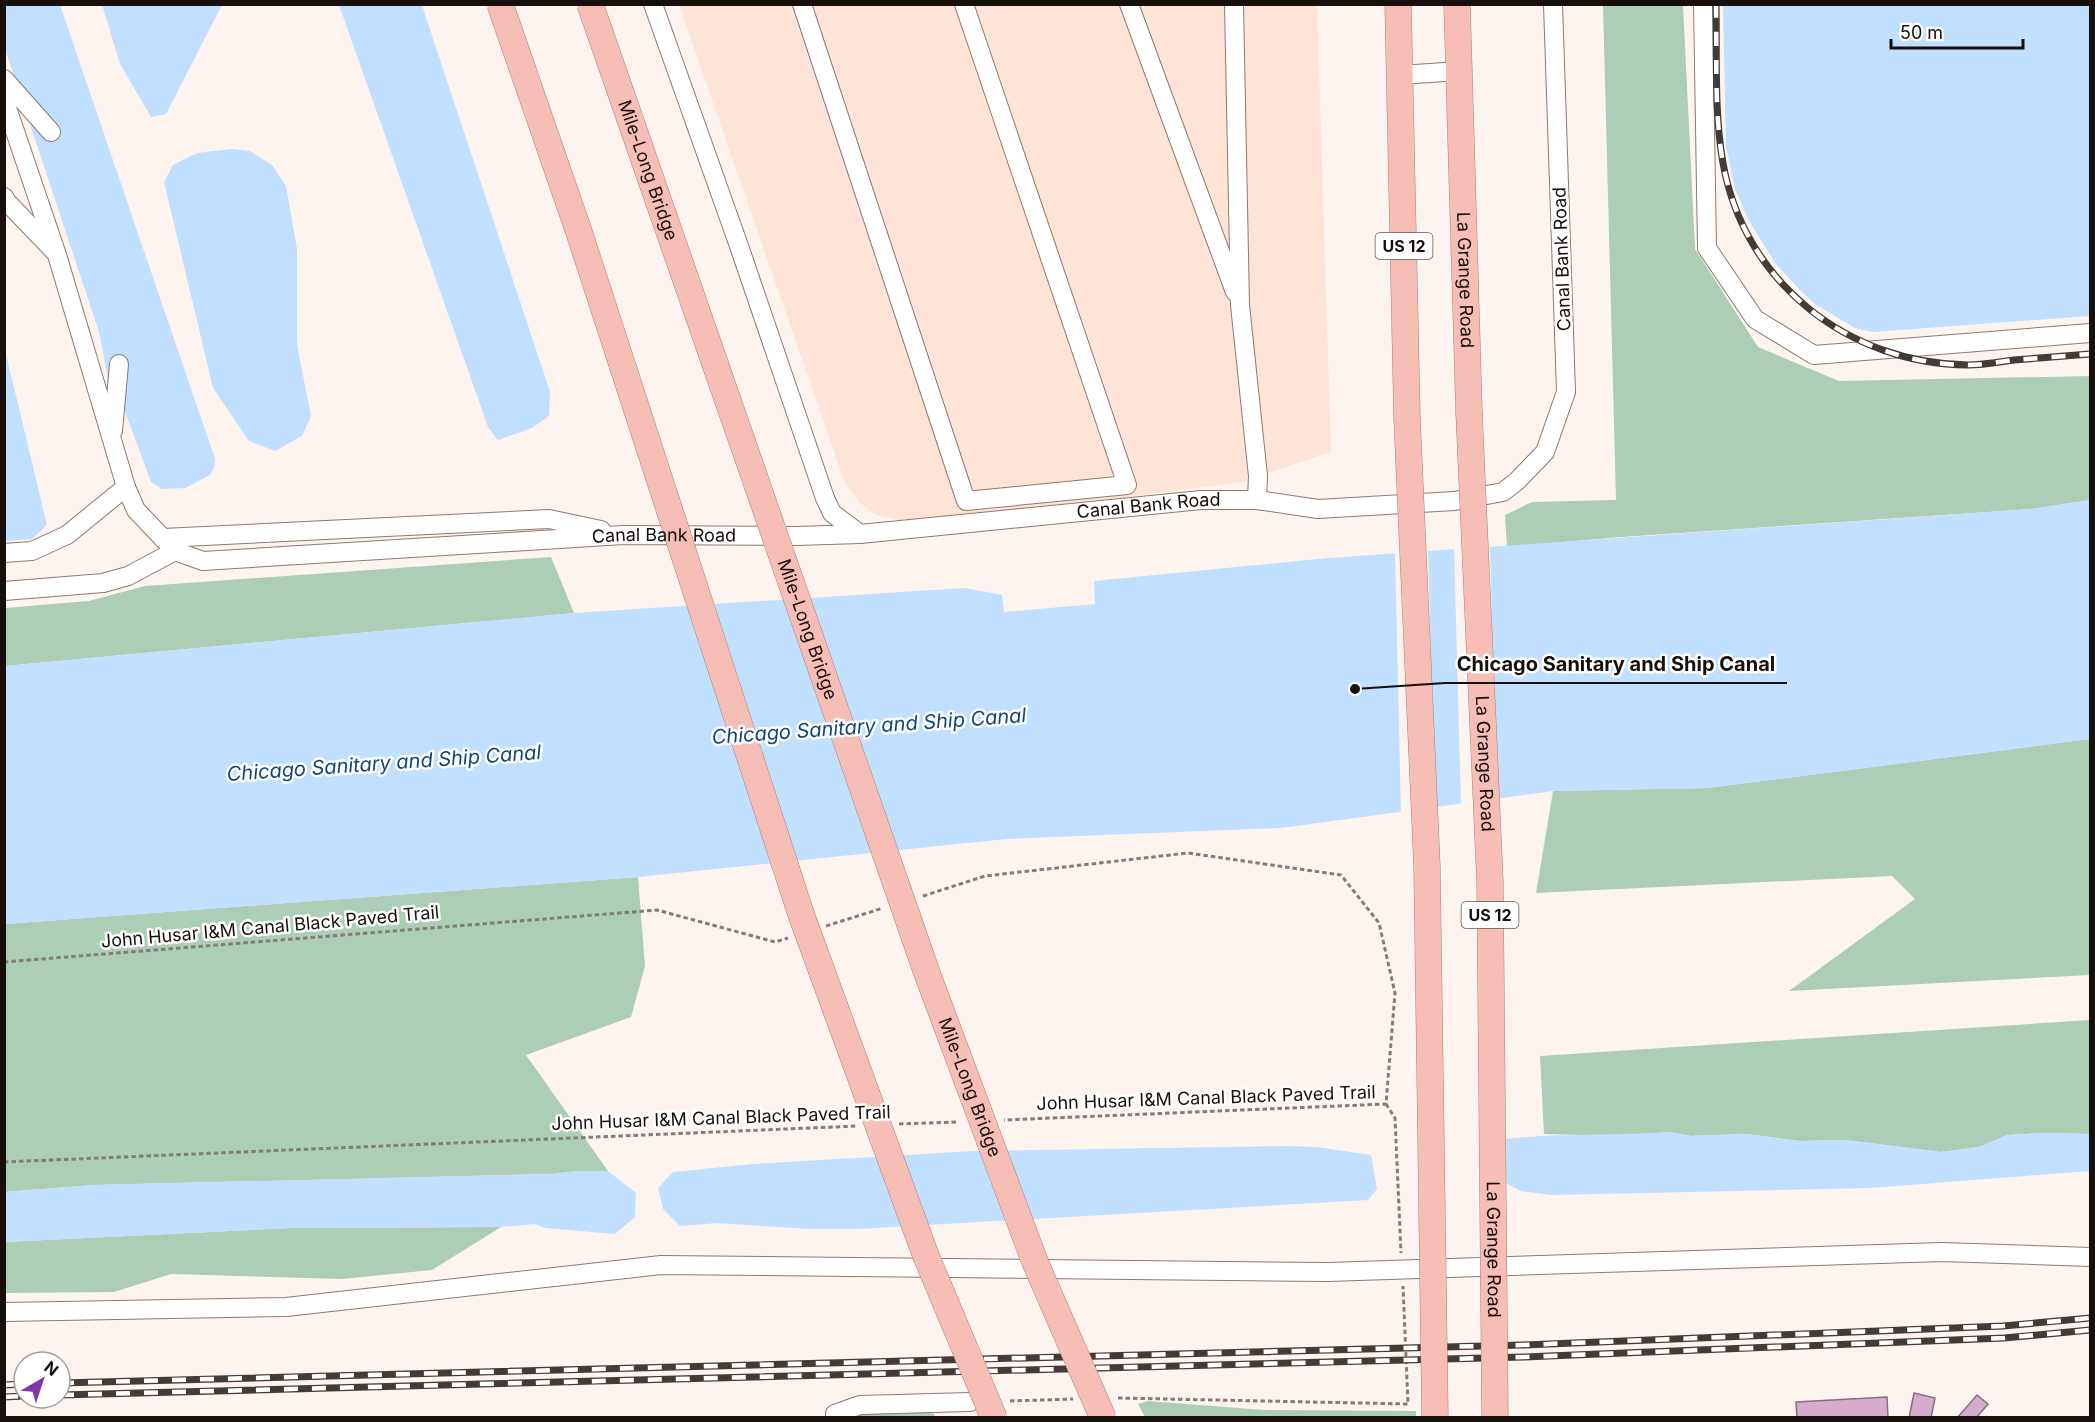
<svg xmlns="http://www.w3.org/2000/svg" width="2095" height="1422" font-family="Inter,sans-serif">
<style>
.built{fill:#fee4d7}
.green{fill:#accdb6}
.water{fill:#c1dfff}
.pier{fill:#fef4ef}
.building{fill:#d7abcc;stroke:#82707e;stroke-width:1.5}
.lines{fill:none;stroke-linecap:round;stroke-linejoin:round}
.minor-casing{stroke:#8e786e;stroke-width:20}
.highway-casing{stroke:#a9817a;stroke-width:27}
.path{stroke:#847c77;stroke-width:3;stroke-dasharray:4.5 3;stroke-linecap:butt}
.minor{stroke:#fff;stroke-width:18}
.highway{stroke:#f7beb5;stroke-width:26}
.rail-casing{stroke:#433b36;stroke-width:7}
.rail{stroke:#fff;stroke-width:4.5;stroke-dasharray:14;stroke-linecap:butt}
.highway-bridge-casing{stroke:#a9817a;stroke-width:27;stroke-linecap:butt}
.highway-bridge{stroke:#f7beb5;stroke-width:26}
.labels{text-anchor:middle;stroke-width:5;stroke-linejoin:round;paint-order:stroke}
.shield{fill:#fff;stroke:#5d5754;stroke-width:1.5}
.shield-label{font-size:16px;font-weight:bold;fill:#170f0b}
.street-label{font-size:18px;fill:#170f0b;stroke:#fff}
.water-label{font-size:20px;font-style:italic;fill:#0f4676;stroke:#fff}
.leader{fill:none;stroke:#170f0b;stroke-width:2}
.callout-dot{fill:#170f0b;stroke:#fff;stroke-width:2}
.callout-label{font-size:20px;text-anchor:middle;font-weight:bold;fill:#170f0b;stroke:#fff;stroke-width:5;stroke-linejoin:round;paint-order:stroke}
</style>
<rect width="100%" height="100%" fill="#fef4ef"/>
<path class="built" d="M679,5H1317L1331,452L1242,482L1081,503L898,520L876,515L860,503L845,483Z"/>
<path class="green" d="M1603,5H1683L1695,249L1758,347L1839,381L2090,376V500L2032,509L1621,537L1507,547L1505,515L1532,502L1616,500Z
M551,557L574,613L5,666V608L89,601L145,586Z
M2090,739V975L1789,991L1915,899L1892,876L1536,893L1553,791L1708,788Z
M638,877L645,966L631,1017L526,1055L608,1171H578L552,1174L94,1185L5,1192V924Z
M2090,1020V1134L2044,1133L2008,1135L1979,1147L1941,1152L1845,1140L1799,1141L1746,1134L1691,1136L1670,1132L1619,1136L1544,1134L1540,1056Z
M501,1227L432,1270L342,1279L171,1274L114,1292L5,1293L4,1242L290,1228Z
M1148,1401L1264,1410L1416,1411V1417H1145L1138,1404Z
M864,1409L933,1413L936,1417L850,1418Z"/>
<path class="water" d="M4,5H60L215,459L214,468L210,475L185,488L162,489L151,482L123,406L111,394L99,332L5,49Z
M102,5H222L166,114L151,117L120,64Z
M339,5H422L550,392L549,416L532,428L498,440L488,427Z
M1723,5H2090V316L1872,332L1855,328L1816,305L1800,290L1775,263L1748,219L1735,189L1726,146Z
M232,149L250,151L272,165L286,186L297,249V345L311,416L302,436L275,451L249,441L213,388L164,182L173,165L197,153Z
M5,350L47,525L32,539L5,541Z
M2090,500V739L1708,788L1553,791L1281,828L1006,839L638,877L5,924V666L574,613L964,588L1002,595L1004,612L1095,604L1094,581L1329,558L2032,509Z
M1670,1132L1691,1136L1746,1134L1799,1141L1845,1140L1941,1152L1979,1147L2008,1135L2044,1133L2090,1134V1171L1871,1188L1552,1195L1521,1191L1483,1171L1504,1139C1559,1133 1614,1136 1670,1132Z
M1288,1146L1316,1147L1371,1155L1377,1189L1368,1200L857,1229H809L718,1223L680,1226L663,1209L658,1188L673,1172L753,1164L975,1151Z
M578,1171H608L636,1193L635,1217L615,1234L545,1228L535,1224L501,1227L290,1228L5,1242V1192L94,1185L552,1174Z"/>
<path class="pier" d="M1490,545L1496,802L1461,806L1454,547Z
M1428,549L1435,810L1401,815L1395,551Z"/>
<path class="building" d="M1914,1393L1935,1398L1931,1418H1909Z
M1977,1395L1988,1404L1976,1418H1957Z
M1887,1397L1888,1418H1797L1796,1402Z"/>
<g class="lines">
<defs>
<g id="minor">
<path d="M653,4L739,246L825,498L832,513L860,534"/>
<path d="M802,4L966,501L1127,485L964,4"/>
<path d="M1129,4L1235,292"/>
<path d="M1234,4L1240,305L1258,476L1257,500"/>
<path d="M1703,4L1707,248L1755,319L1814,355L2090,333"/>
<path d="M1401,75L1459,71"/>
<path d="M4,79L51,132"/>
<path id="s1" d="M4,99L57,255L126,487L136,510L175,551L203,561L623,535L796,536L860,534L1201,500H1257L1318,509L1454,501L1503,492L1517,481L1545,452L1566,392L1553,4"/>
<path d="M4,197L7,202L54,251"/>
<path d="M113,431L119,364"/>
<path d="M163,538L549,519L601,530"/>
<path d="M4,553L32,551L67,535L126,487"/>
<path d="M4,591L103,583L128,576L175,551"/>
<path d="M4,1312L286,1307L661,1265L1328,1272L1942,1252L2090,1257"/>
<path d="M835,1418V1414L860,1405L970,1402"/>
</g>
<g id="highway">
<path d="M1398,4L1407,418"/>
<path id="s2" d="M1457,4L1469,412"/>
</g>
</defs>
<use href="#minor" class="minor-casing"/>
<use href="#highway" class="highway-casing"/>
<path class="path" d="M923,896L985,876L1188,853L1341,875L1379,923L1395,993L1386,1104L1004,1120
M826,926L883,908
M4,962L657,910L775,942L788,938
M1386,1104L1395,1118L1401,1253
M899,1124L959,1122
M4,1162L857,1126
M1118,1398L1408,1404L1403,1286
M1010,1401L1073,1399"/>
<use href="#minor" class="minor"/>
<use href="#highway" class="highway"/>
<defs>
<path id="rail" d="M1716,4C1717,56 1714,113 1723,163C1744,283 1849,364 1968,365C1983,365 1999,362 2014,360C2039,358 2065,356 2090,354
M60,1383L1522,1345L2003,1326L2090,1318
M4,1385L24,1384
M60,1395L1523,1357L2004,1338L2090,1330
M4,1397L24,1396"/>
</defs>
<use href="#rail" class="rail-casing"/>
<use href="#rail" class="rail"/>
<defs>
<g id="highway-bridge">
<path d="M500,4L578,229L802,917L926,1256L994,1418"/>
<path id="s3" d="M590,4L928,976L1035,1262L1103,1418"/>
<path id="s4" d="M1469,412L1490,882L1495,1418"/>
<path d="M1407,418L1427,867L1435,1418"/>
</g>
</defs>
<use href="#highway-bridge" class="highway-bridge-casing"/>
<use href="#highway-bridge" class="highway-bridge"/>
</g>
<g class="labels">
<g class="shield">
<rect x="1375.5" y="233" width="57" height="26" rx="4.5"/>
<rect x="1461.5" y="902" width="57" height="26" rx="4.5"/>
</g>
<g class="shield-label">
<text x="1404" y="252">US 12</text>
<text x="1490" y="921">US 12</text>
</g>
<g class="street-label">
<text dy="6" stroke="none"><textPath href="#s3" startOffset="176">Mile-Long Bridge</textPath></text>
<text transform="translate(1562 259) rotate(-92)" y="6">Canal Bank Road</text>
<text dy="6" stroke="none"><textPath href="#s2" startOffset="276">La Grange Road</textPath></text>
<text dy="6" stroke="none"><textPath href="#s1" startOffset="1466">Canal Bank Road</textPath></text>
<text dy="6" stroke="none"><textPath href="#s1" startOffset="980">Canal Bank Road</textPath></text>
<text dy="6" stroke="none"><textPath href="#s3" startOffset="662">Mile-Long Bridge</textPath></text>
<text dy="6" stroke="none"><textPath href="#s4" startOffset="352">La Grange Road</textPath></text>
<text transform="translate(270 927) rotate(-5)" y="6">John Husar I&amp;M Canal Black Paved Trail</text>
<text dy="6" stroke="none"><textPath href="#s3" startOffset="1148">Mile-Long Bridge</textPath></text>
<text transform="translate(1206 1098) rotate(-2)" y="6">John Husar I&amp;M Canal Black Paved Trail</text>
<text transform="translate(721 1118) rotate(-2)" y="6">John Husar I&amp;M Canal Black Paved Trail</text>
<text dy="6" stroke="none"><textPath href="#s4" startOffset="838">La Grange Road</textPath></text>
</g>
<g class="water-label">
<text transform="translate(869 726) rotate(-4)" y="7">Chicago Sanitary and Ship Canal</text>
<text transform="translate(384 763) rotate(-4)" y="7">Chicago Sanitary and Ship Canal</text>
</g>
</g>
<path class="leader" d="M1355 689L1445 683H1787"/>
<circle class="callout-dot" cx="1355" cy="689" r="6"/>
<g class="callout-label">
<text x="1616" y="671">Chicago Sanitary and Ship Canal</text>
</g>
<rect width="2095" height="1422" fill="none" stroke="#170f0b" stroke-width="12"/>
<g transform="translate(42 1380) rotate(39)"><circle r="28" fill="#ffffff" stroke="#a29f9d" stroke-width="1.5"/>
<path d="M0-4.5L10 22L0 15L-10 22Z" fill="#8236a7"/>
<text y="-9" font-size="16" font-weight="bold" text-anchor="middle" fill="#170f0b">N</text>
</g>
<path d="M1891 39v9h132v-9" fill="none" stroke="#170f0b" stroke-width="3"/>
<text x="1900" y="39" font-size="18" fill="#170f0b" stroke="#ffffff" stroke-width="4.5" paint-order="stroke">50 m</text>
</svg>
